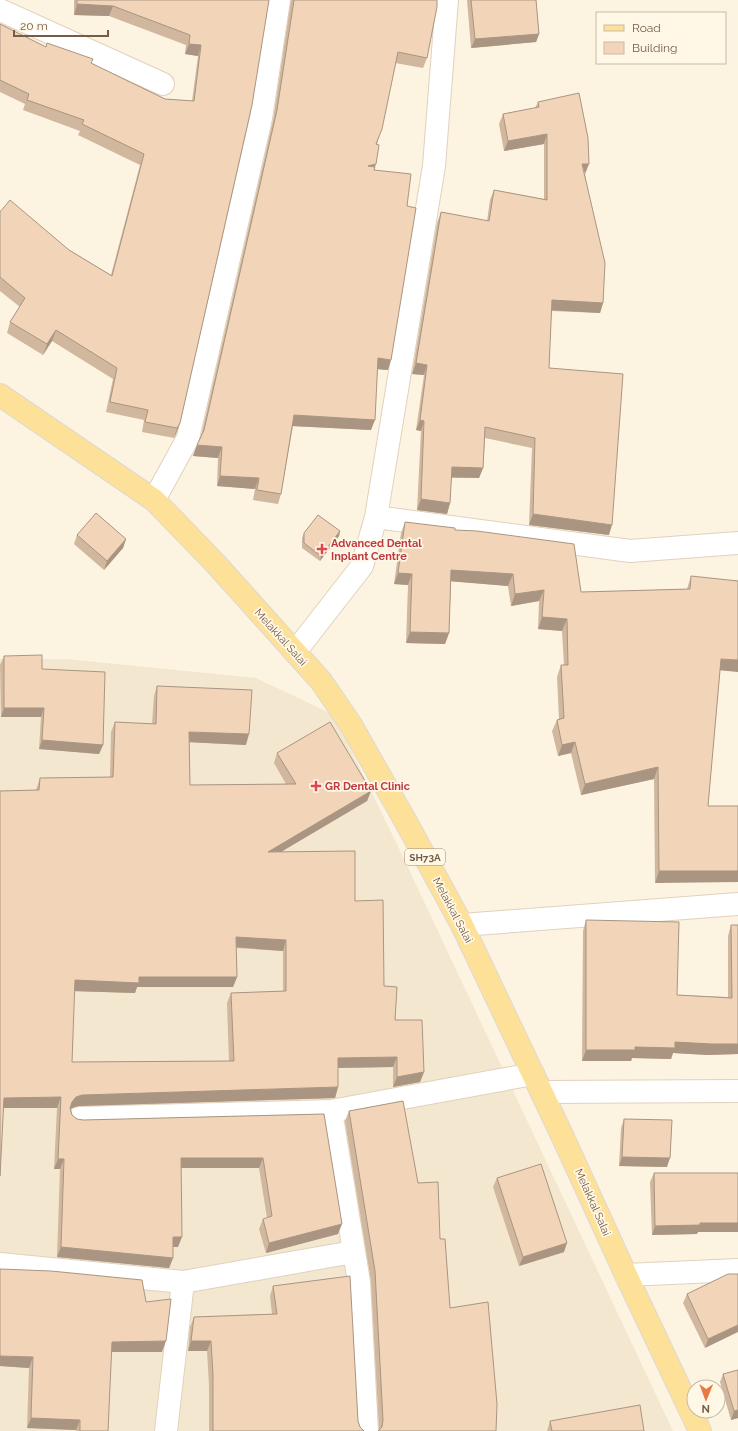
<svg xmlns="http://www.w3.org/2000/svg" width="738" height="1431" font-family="Raleway,sans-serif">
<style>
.residential{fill:#f4e7cf}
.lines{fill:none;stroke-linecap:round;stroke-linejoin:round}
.minor-casing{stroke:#e1d1bd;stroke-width:24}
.primary-casing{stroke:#ded8d3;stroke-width:24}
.minor{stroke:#fff;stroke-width:22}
.primary{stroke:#fde198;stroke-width:22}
.wall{fill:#d0b79e;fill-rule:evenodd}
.shaded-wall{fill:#a99581}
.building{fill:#f2d5b8;stroke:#a99581;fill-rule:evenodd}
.health-dot{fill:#e0444e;stroke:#fff8e7;stroke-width:1.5}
.labels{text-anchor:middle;stroke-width:3.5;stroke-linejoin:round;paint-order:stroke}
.shield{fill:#fff8e7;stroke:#9e8b77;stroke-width:1}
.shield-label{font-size:10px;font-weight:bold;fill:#745c47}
.health-label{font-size:11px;font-weight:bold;fill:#be3a42;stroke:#fff8e7;text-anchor:start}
.street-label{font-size:11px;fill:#745c47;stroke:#fff8e7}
</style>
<rect width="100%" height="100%" fill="#fcf4e1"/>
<path class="residential" d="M0,659H66L256,678L334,715L405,861L673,1431H0Z"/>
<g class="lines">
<defs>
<path id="minor" d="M0,10L163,84
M154,500L188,438L261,118L279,0
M376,517L630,551L738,543
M295,652L362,566L376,517L434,166L447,0
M462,925L738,904
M542,1092L738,1091
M331,1111L359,1282L367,1431
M79,1118L331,1111L533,1074
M0,1264L183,1282L353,1252
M626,1275L738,1270
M166,1431L183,1282"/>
<path id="primary" d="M0,395L154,500L215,563L304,662L321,681L351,725L406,822L462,925L560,1131L626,1275L700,1431"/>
</defs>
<use href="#minor" class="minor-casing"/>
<use href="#primary" class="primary-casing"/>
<use href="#minor" class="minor"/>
<use href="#primary" class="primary"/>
</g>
<path class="wall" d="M74,0H269L176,434L174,438L142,432L144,420L106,412L113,379L52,341L43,355L7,333L10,322L20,307L0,291V212L69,250L111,275L140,165L78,135L80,131L23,110L25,104L0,92V24L46,47L91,63L165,99L192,101L198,56L185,54L186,45L109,16L74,15Z
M291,0H437L427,58L423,68L395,63L377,145L374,170L388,370L378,369L371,430L293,426L281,494L278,504L253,500L255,489L217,486L218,458L193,456L201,436L273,120Z
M467,0H536L539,34L536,42L471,48Z
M538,102L585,174L603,303L600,313L551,311L549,368L609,535L529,525L532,448L485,438L483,468L479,478H451L450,503L447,514L417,510L421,431L416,430L424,375L412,374L437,223L441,212L487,221L490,200L494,190L544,199V144L504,151L499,124L503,114L535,108Z
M405,522L455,530L581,592L687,589L691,576L720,671L708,806L655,883L654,779L581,795L571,753L558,756L552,731L557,720L559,719L557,677L561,665H564L562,631L538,629L539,601L511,606L508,586L451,581L449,633L445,644L406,643L408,585L394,584L401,533Z
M340,531L339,536L320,561L302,548V538L304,533Z
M77,535L126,539L123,548L104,570L74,544Z
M4,656L42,669L103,745L99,754L39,749L41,717H1L0,665Z
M157,686L246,745L189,742L190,785L286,784L274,763L277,753L371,791L367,801L282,851L355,901L395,1020L424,1072L420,1082L393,1087V1067L338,1068V1087L335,1098L79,1106L72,1108L71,1109L72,1115L77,1119L83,1120L324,1114L338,1234L266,1253L259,1229L263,1219L267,1218L259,1168H181L178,1247H173V1258L169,1268L57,1257L60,1169H54L57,1108H4L0,791L36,790L40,778L110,777L111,732L115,722L152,724L154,696ZM236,948L283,951V991L231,993L227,1003L229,1061L72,1062L74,991L135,993L137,987H233L237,977Z
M586,920L677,995L728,997V936L731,925H738V1054L708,1055L673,1053L671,1059L632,1058L631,1061H582L583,931Z
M349,1111L418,1183L440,1239L450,1308L496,1431L379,1429L371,1281L345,1121Z
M624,1119L667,1167L619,1166L621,1128Z
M654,1173H738V1232H698L697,1234L652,1235L650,1182Z
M497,1178L564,1252L519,1266L493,1187Z
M738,1274L705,1348L683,1303L687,1294Z
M273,1286L358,1421L360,1427L364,1431H209V1385L207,1351H188L190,1327L194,1317L272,1314L270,1296Z
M146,1302L162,1352H111L108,1431H76V1430L27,1428L29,1368L0,1366Z
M738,1370V1418L731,1420L720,1382L723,1374Z
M550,1421L644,1431H547Z"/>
<path class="shaded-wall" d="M77,4L113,6L109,16L74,15Z
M539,34L536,42L471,48L475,39Z
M189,44L201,45L198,56L185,54Z
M547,134L544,144L504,151L508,141Z
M376,164L372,175L368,166Z
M582,164H589L585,174Z
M552,300L603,303L600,313L548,310Z
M56,330L52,341L43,355L47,344Z
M378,358L391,360L388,370L375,369Z
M416,363L427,365L424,375L412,374Z
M294,415L375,420L371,430L291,426Z
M420,420L424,421L421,431L416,430Z
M180,423L176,434L174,438L177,428Z
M197,445L222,447L218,458L193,456Z
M452,467L483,468L479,478L448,477Z
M220,476L259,478L255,489L217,486Z
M421,499L450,503L447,514L417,510Z
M533,514L612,525L609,535L529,525Z
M340,531L339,536L320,561L321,556Z
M126,539L123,548L104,570L107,561Z
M451,570L513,574L508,586L447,581Z
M398,573L412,574L408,585L394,584Z
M544,590L539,601L511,606L515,594Z
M542,617L567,619L562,631L538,629Z
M410,632L449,633L445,644L406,643Z
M721,659L738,660V672L717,670Z
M4,708H44L41,717H1Z
M189,732L249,734L246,745L186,742Z
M42,740L103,745L99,754L39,749Z
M575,742L571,753L558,756L562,745Z
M658,767L654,779L581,795L585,784Z
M371,791L367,801L264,862L268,852Z
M659,871H738V882L655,883Z
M236,937L286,940L283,951L233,947Z
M139,977H237L233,987H137L135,993L71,991L75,980Z
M675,1042L738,1044V1054L708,1055L673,1053L671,1059L632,1058L631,1061H582L586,1050L635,1047Z
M397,1057L393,1067L334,1068L338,1058Z
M424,1072L420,1082L393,1087L397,1077Z
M338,1087L335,1098L79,1106L72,1108L68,1112L72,1102L76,1097L82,1095Z
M61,1097L57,1108H0L4,1098Z
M622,1157L670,1158L667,1167L619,1166Z
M181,1158H263L259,1168H178Z
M58,1159H64L60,1169H54Z
M700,1223H738V1232H698L697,1234L652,1235L655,1226Z
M342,1224L338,1234L266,1253L269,1243Z
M173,1237H182L178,1247H169Z
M567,1243L564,1252L519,1266L523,1257Z
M61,1247L173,1258L169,1268L57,1257Z
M738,1325V1332L705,1348L708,1339Z
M166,1341L162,1352H108L112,1342Z
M191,1341H211L207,1351H188Z
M0,1356L33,1357L29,1368L0,1366Z
M738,1410V1418L731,1420L734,1411Z
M31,1418L80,1420L76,1430L27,1428Z"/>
<path class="building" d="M77,0H269L252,105L180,423L177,428L145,422L148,410L110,402L117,368L56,330L47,344L10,322L25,298L0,277V212L10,200L69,250L112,276L144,154L82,124L84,120L27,100L29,94L0,80V24L46,47L47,43L93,59L91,63L165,99L194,101L201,45L189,44L190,35L113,6L77,4Z
M294,0H437V7L427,58L398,52L382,129L376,144L379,145L376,164L368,166L375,167L374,170L411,174L407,206L416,208L391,360L378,358L375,420L294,415L281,494L257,490L259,478L220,476L222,447L197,445L204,430L277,110Z
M471,0H536L539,34L475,39Z
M579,93L588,138L589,164H582L605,263L603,303L552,300L549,368L623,374L612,525L533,514L535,438L485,427L483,468L452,467L450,503L421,499L424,421L420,420L427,365L416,363L441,212L489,221L494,190L547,200V134L508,141L503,114L539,107L538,102Z
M96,513L126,539L107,561L77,535Z
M318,515L340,531L321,556L304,543V533Z
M405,522L455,528V530L477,531L574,544L581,592L690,589L691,576L738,581V660L721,659L708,806H738V871H659L658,767L585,784L575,742L562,745L557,720L564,718L561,665H568L567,619L542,617L544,590L515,594L513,574L451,570L449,633L410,632L412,574L398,573Z
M42,655V669L105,672L103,745L42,740L44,708H4V656Z
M157,686L252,690L249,734L189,732L190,785L296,784L277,753L330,722L371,791L268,852L355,851V901L383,900L384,986L397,987L395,1020H422L424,1072L397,1077V1057L338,1058V1087L82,1095L76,1097L72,1102L70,1108L72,1115L77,1119L83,1120L324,1114L342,1224L269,1243L263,1219L272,1216L263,1158H181L182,1237H173V1258L61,1247L64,1159H58L61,1097L4,1098L0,1176V791L39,790L40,778L113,777L115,722L156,724ZM236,937L286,940V991L231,993L234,1061L72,1062L75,980L139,983V977H237Z
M586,920L679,922L677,995L732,998L731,925H738V1044H712L675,1042V1048L635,1047V1050H586Z
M403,1101L418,1183L438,1182L440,1239H445L450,1308L488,1302L497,1404L496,1431H378L382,1427L383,1420L375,1271L349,1111Z
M624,1119L672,1120L670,1158L622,1157Z
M541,1164L567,1243L523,1257L497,1178Z
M654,1173H738V1223H700V1225L655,1226Z
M0,1269L51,1271L142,1280L146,1302L171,1299L166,1341L112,1342L108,1431H80V1420L31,1418L33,1357L0,1356Z
M728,1274H738V1325L708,1339L687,1294Z
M350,1276L358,1421L360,1427L364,1431H213V1375L211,1341H191L194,1317L277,1314L273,1286Z
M738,1370V1410L734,1411L723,1374Z
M640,1405L644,1431H552L550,1421Z"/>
<g class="health-dot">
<path d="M320 543h4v4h4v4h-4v4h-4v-4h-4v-4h4z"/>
<path d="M314 780h4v4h4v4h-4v4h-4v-4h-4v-4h4z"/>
</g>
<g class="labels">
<rect class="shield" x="405" y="849" width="40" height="16" rx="3"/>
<g class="shield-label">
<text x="425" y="861">SH73A</text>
</g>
<g class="health-label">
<text x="331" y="547">Advanced Dental<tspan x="331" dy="13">Inplant Centre</tspan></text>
<text x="325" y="790">GR Dental Clinic</text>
</g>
<g class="street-label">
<text transform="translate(281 637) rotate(48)" y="4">Melakkal Salai</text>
<text transform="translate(453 910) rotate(62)" y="4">Melakkal Salai</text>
<text transform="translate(593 1202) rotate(66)" y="4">Melakkal Salai</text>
</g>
</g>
<rect x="596" y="12" width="130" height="52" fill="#fff8e7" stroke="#c7baa7"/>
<rect x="604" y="25" width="20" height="6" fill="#fde198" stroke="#c7baa7"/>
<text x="632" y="32" font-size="12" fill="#745c47">Road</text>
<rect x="604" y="42" width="20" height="12" fill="#f2d5b8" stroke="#c7baa7"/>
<text x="632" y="52" font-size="12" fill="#745c47">Building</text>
<g transform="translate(706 1399) rotate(181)"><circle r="19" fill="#fff8e7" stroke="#c7baa7"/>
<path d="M0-3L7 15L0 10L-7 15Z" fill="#e97943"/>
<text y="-6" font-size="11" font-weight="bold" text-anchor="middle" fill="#745c47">N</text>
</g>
<path d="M14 30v6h94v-6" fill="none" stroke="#745c47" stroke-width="2"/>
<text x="20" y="30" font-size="12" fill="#745c47" stroke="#fff8e7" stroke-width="3" paint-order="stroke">20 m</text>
</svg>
